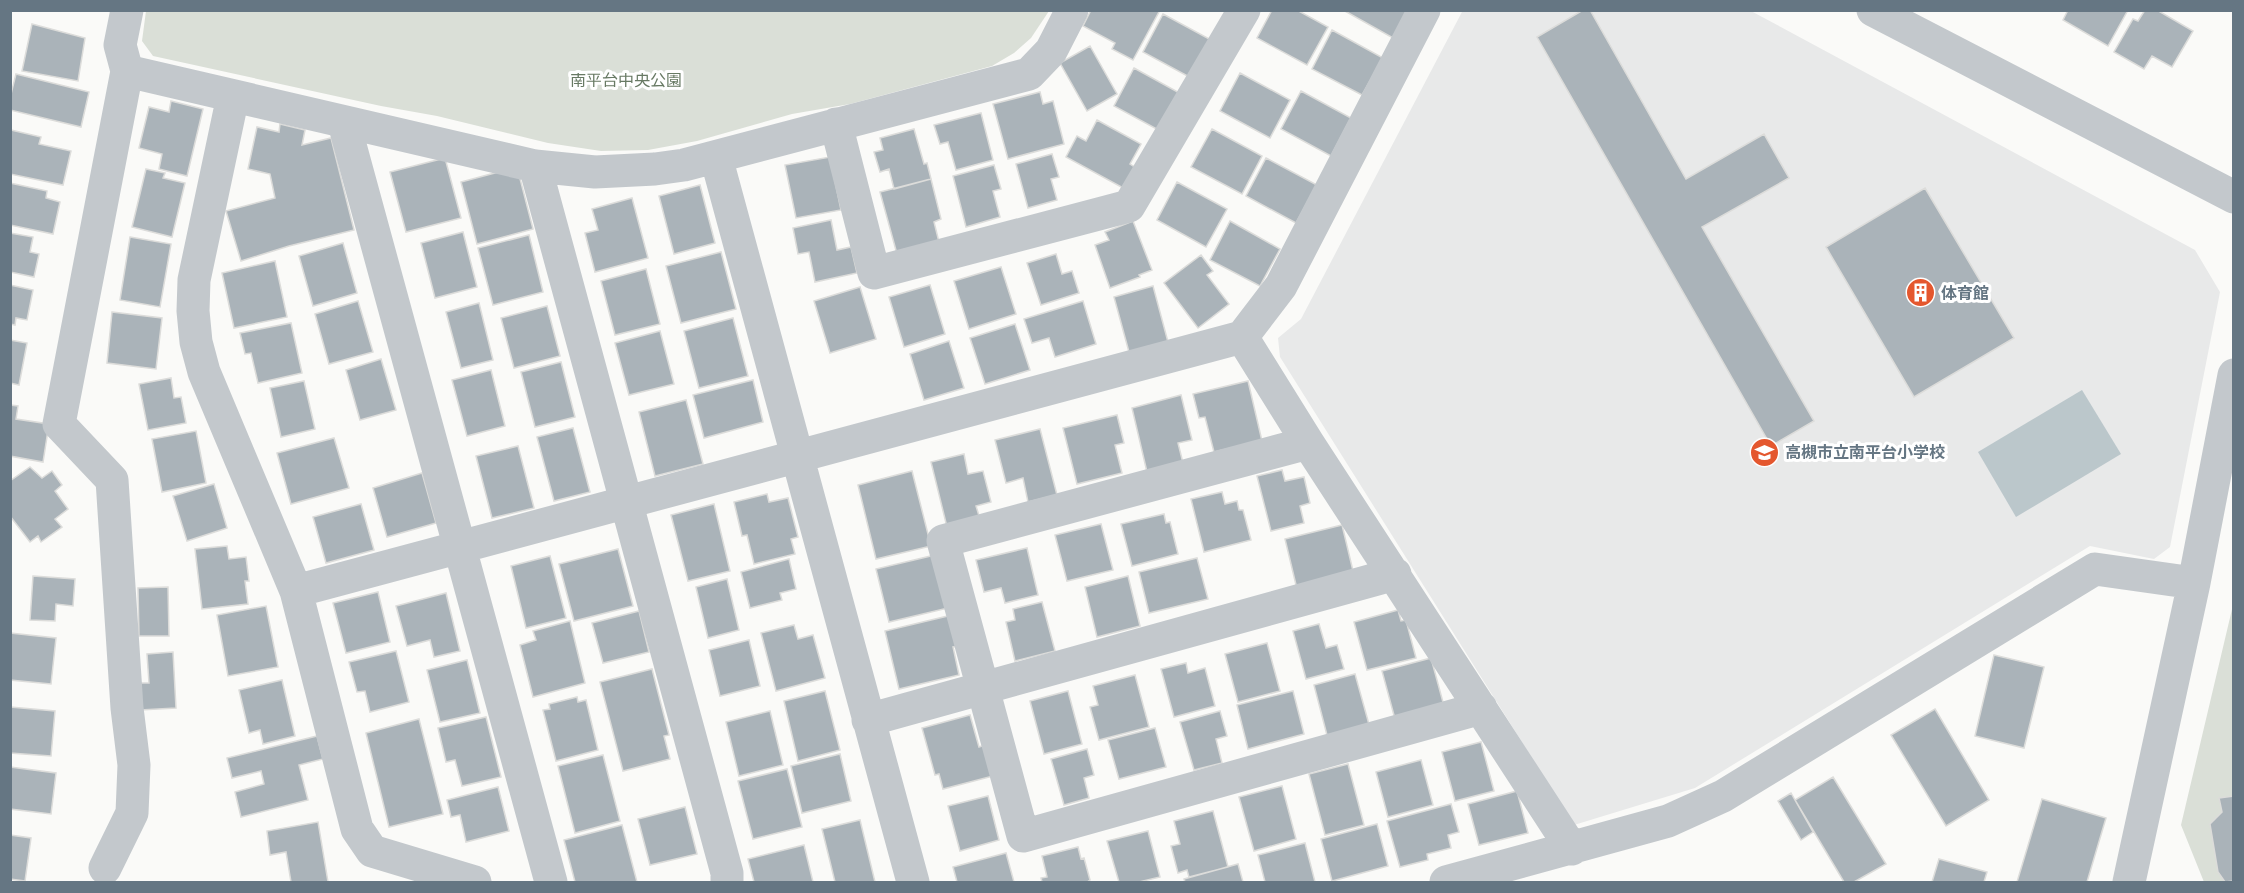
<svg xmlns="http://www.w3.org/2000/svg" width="2244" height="893" font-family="'Titillium Web','Noto Sans JP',sans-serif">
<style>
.built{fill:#e8e9e9}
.green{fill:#dadfd7}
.water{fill:#bbc7cb}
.building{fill:#aab3b9;stroke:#dcdcda;stroke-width:1.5}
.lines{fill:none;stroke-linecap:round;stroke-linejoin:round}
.minor{stroke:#c3c8cc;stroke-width:33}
.labels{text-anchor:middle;stroke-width:6;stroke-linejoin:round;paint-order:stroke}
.park-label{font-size:16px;fill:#687a64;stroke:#fff}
.poi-label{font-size:16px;font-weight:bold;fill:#657683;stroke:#fff;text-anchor:start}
</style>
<rect width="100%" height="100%" fill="#fafaf8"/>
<path class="built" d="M1463,10L1751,11L2195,250L2220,292L2170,547L2154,559L2090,546L1695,788L1574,825L1280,357L1278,338L1301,319Z"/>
<path class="green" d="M146,11V10L1049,11L1031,38L1014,53L992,66L850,104L792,114L697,141L648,150L601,151L548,143L437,116L381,106L153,56L142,41Z
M2233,605V882H2204L2181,825Z"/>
<path class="water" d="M2082,390L2121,454L2016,517L1978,452Z"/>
<path class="building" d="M1091,10L1127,11L1160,10L1133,60L1112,49L1115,43L1083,26Z
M1272,10H1297L1328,27L1307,65L1257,38Z
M1343,10H1408L1393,38Z
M1583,10H1590L1686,179L1764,134L1789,178L1702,227L1814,421L1771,446L1537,37Z
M2068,10H2128L2108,46L2063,20Z
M2145,10H2157L2193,31L2172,67L2152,56L2144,69L2114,52L2133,19L2138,21Z
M1163,14L1213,41L1193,79L1143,52Z
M32,24L85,38L78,81L22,71Z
M1332,30L1383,58L1362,95L1312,69Z
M1090,46L1117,94L1087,111L1060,63Z
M1134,68L1185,96L1164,133L1114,106Z
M1240,73L1290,100L1270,138L1220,111Z
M16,74L89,92L81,127L10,110V98Z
M1301,91L1351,118L1331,156L1281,129Z
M1040,92L1043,104L1053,101L1064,144L1008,159L993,104Z
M171,101L203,109L187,176L159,169L162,154L139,148L149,107L169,112Z
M981,113L993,160L956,170L948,142L940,144L934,125Z
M1097,120L1141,144L1130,164L1136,168L1125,189L1066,157L1077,136L1086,141Z
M280,124L305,130L302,145L331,138L354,230L289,246L241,261L226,211L275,198L270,174L248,169L257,127L279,132Z
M914,129L924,164L927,163L931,179L894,189L889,169L880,172L874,152L883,150L880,138Z
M1212,129L1262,156L1242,194L1191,167Z
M11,130L41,137L39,144L71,151L63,185L10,174Z
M1052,154L1059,177L1051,179L1057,200L1028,208L1016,164Z
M830,157L841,210L796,218L785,165Z
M445,158L461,218L406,232L390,172Z
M1266,158L1317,185L1296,223L1246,196Z
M994,165L1001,189L993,191L1000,217L966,227L953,176Z
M517,167L533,229L477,244L461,182Z
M146,169L165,173L163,178L185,183L172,237L132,227Z
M931,179L941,219L934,222L939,242L897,254L880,192Z
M1177,182L1227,209L1206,247L1157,220Z
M10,183L47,191L46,198L60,202L53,234L10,225Z
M700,185L715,243L674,254L659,196Z
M1925,188L2014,338L1914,397L1826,247Z
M632,198L648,258L595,272L585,233L598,230L592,209Z
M831,220L837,250L851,247L857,273L815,282L809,252L798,254L793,228Z
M1133,221L1152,270L1139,275L1140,277L1110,288L1095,245L1109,240L1105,232Z
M1230,221L1280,249L1260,286L1210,260Z
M463,232L477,287L435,298L421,243Z
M10,233L33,237L30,252L39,254L34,277L10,272Z
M529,235L543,292L493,305L478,248Z
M130,237L171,244L160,307L120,300Z
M343,243L357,293L313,306L299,256Z
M721,252L736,309L681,323L666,266Z
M1056,254L1062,274L1072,271L1079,293L1041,305L1027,263Z
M1201,255L1213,271L1207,275L1229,304L1198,328L1164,283Z
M275,261L287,317L234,328L222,273Z
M1001,267L1016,314L969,329L954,281Z
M646,269L660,324L615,335L601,281Z
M10,285L33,290L27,320L16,318L15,325L10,324Z
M930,285L945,334L904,347L889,297Z
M1153,286L1168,342L1129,352L1114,297Z
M860,287L876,339L830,353L814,301Z
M358,301L373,352L329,364L315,314Z
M1083,301L1096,344L1055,357L1049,338L1032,343L1024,319Z
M479,303L493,360L461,368L446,312Z
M547,306L560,356L514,368L501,318Z
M112,312L162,318L156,369L107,363Z
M733,318L748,376L699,388L684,331Z
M291,323L302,373L258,383L251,353L245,354L240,333Z
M1015,324L1030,370L985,384L970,338Z
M660,331L674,384L629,395L615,343Z
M10,340L27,343L19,385L10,383Z
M949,341L964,388L924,400L910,354Z
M381,359L396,410L360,420L346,370Z
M561,362L575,417L535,427L521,372Z
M491,370L505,426L467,436L452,380Z
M171,378L174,398L181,397L186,423L148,430L139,384Z
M753,380L763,422L704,438L693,395Z
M304,381L315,429L281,437L270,388Z
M1248,381L1262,441L1214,452L1205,417L1199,418L1193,394Z
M1181,395L1192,440L1178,443L1183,463L1147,472L1132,408Z
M686,400L703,464L655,476L639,412Z
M10,405L18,406L16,419L49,424L43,462L10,456Z
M1117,415L1124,443L1115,445L1122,473L1077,484L1063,428Z
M573,428L590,492L554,501L537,437Z
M1040,429L1057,495L1028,502L1023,478L1006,483L995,440Z
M196,431L206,483L162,492L152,439Z
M334,438L349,488L291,504L277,453Z
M518,446L534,508L492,518L476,456Z
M964,454L968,474L983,471L991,502L976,506L980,519L947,527L931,462Z
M30,467L42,478L52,471L62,485L55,491L68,509L55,519L62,527L41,542L38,536L30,542L10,516V481Z
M1282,470L1285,481L1304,477L1310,503L1300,506L1304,523L1271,531L1257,476Z
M912,471L931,546L876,559L858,485Z
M422,473L436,523L387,537L373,488Z
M214,484L227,528L187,541L173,496Z
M1222,492L1225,504L1237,501L1239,510H1243L1251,540L1204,552L1191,499Z
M767,494L769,502L788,498L798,537L791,539L795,554L754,564L747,535L742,536L734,502Z
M361,504L374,550L326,563L313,517Z
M714,504L730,571L688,581L671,515Z
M1164,514L1166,523L1170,522L1178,554L1132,566L1121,524Z
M1101,524L1113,570L1067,581L1055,535Z
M1342,525L1354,575L1297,589L1285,539Z
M227,546L229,559L246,557L249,581H245L248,604L202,609L195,549Z
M1027,548L1038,595L1005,603L1001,588L984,592L976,560Z
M618,549L633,606L574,621L559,564Z
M935,555L948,608L889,622L876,569Z
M550,556L566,618L526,628L511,566Z
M1197,558L1208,599L1149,613L1139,572Z
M789,559L796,589L780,593L782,600L750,608L741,572Z
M33,576L75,579L73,606L56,604L55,621L30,620Z
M1128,576L1140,626L1097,637L1085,587Z
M727,579L739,630L708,638L696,587Z
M168,587L169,636H139L138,588Z
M378,592L390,642L346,653L333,603Z
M446,593L460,651L434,657L430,640L407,646L396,606Z
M1042,602L1055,651L1015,661L1006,622L1015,620L1013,609Z
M266,606L278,667L228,676L217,615Z
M1398,610L1401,621L1406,620L1416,658L1367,670L1354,622Z
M639,611L649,652L603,663L592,623Z
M952,615L960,646L953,647L959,675L899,689L885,631Z
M570,621L585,683L533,697L520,645L536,640L533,631Z
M1319,624L1326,648L1337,645L1344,669L1306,679L1293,631Z
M794,625L798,639L813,635L825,678L776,691L761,633Z
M10,633L56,638L51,684L10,680Z
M749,640L760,686L720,696L709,650Z
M1267,643L1280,691L1238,702L1225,654Z
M396,651L409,702L370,712L365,691L357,692L349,662Z
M173,652L176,708L140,710L138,683H149L147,654Z
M1994,655L2044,667L2024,748L1975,736Z
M1431,658L1444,706L1395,719L1382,671Z
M467,660L480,713L440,722L427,670Z
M1186,663L1188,673L1205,668L1215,706L1174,717L1161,669Z
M652,669L669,735L664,736L670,759L623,771L600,682Z
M1355,674L1370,728L1328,739L1314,685Z
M1135,675L1149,727L1099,740L1090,707L1098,705L1093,686Z
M282,680L295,736L263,744L260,730L249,733L239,690Z
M825,691L840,750L798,761L784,701Z
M1068,691L1082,744L1044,754L1030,701Z
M1293,691L1304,734L1248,749L1237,705Z
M577,697L578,702L586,700L598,750L556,761L543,710L550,709L549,704Z
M10,707L55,711L51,756L10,753Z
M1935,709L1989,800L1946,826L1891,735Z
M770,711L783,765L739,776L726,722Z
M1220,711L1227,736L1216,739L1222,763L1194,770L1180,722Z
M970,715L979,747L985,745L993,776L943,789L939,774L935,775L922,728Z
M486,717L501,777L462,786L455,760L446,762L438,728Z
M419,719L443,814L389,827L366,733Z
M1155,728L1166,767L1119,779L1108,740Z
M317,736L323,759L299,765L308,800L241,817L235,792L264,784L261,771L232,778L227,758Z
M1481,742L1494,791L1455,801L1442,752Z
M1087,749L1094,775L1084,778L1089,798L1064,805L1051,759Z
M840,754L851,801L802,813L791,766Z
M603,755L620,821L575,833L558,766Z
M1421,760L1433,805L1388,817L1376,772Z
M1348,764L1364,825L1325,835L1309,774Z
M10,767L56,773L51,814L10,809Z
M787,769L802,827L753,839L738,781Z
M1833,777L1886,864L1854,882H1844L1795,800Z
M1282,786L1296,839L1254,851L1239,797Z
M498,787L509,831L466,842L460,815L451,817L447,800Z
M1517,791L1528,833L1479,845L1468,804Z
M1791,793L1813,832L1801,840L1778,801Z
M988,796L999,840L960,851L948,806Z
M2234,796V881L2225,882L2218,872L2210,824L2222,812L2219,798Z
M2042,799L2106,818L2087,882H2017Z
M1451,804L1459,832L1448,835L1451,848L1427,854L1428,860L1400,867L1387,821Z
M685,807L697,854L650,865L638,819Z
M1213,811L1228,867L1189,877L1187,870L1178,873L1171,846L1180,844L1174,821Z
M860,820L875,882H835L822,829Z
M318,822L328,882H291L286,852L270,855L267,831Z
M1377,824L1388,866L1332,881L1321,839Z
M622,825L637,882H575L564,840Z
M1148,831L1160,877L1139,882H1119L1107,841Z
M10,835L31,838L25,881L10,879Z
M1305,843L1315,882H1265L1258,855Z
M804,845L813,882H754L748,859Z
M1078,847L1081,859L1084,858L1090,880L1087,882H1042L1041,878L1047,877L1042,856Z
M1006,853L1014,882H957L953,867Z
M1939,859L1987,872L1984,882H1932Z
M1238,864L1243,882H1185L1184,879Z"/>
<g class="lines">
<path class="minor" d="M1873,10L2234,197
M127,71L535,166L595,172L655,169L684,165L1029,74L1051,51L1072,10
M233,96L194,280L193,311L196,342L204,372L296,591L357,829L372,851L475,882
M344,123L551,882
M836,124L874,273L1129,206L1244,10
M716,157L913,882
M535,166L727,873V882
M1242,337L1308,443L1572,849
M1308,443L943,541L1023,836L1481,708
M296,591L1242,337L1281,286L1424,10
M868,720L1395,574
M105,868L132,813L134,765L127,708L112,480L59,424L127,71L120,45L127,10
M1446,882L1668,821L1723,796L2095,569L2194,583
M2129,882L2194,583L2234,375"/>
</g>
<defs>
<symbol id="building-disc" viewBox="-11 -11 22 22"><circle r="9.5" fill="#e4572e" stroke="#fff"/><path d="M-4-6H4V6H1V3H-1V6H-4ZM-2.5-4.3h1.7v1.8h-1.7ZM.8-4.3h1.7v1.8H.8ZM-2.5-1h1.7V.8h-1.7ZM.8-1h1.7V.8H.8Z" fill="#fff"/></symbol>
<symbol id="school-disc" viewBox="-11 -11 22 22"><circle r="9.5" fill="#e4572e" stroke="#fff"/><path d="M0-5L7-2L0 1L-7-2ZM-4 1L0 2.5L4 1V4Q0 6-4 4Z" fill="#fff"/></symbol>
</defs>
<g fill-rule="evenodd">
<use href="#building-disc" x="1904" y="276" width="33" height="33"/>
<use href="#school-disc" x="1748" y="436" width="33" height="33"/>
</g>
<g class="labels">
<g class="park-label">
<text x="626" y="86">南平台中央公園</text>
</g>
<g class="poi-label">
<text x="1941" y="299">体育館</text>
<text x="1785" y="458">高槻市立南平台小学校</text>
</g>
</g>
<rect width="2244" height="893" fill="none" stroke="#657683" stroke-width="24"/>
</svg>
